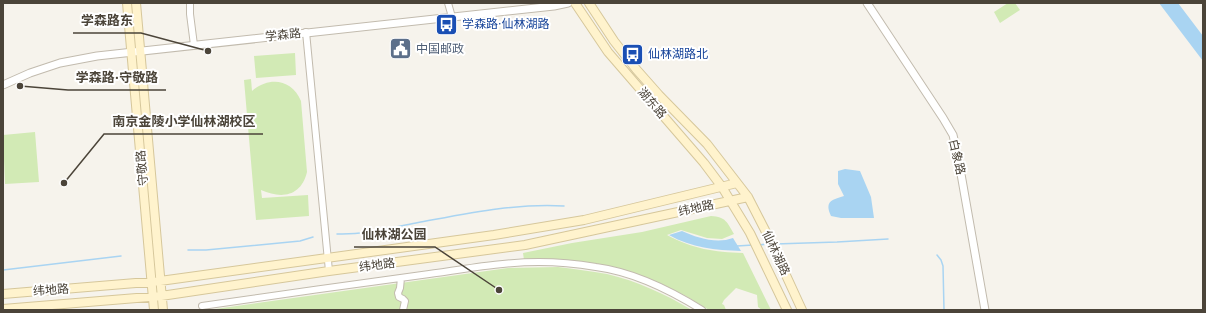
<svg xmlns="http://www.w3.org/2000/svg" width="1206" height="313" font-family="Inter,'Noto Sans SC',sans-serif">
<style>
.green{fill:#d2eab5}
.water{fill:#a9d4f2}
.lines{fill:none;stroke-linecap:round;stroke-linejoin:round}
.stream{stroke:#a9d4f2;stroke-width:1.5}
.minor-casing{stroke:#c2bbae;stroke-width:8}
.tertiary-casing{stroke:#c2bbae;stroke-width:9}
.secondary-casing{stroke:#d6c79b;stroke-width:10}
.minor{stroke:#fff;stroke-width:6}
.tertiary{stroke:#fff;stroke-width:7}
.secondary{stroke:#fff3cd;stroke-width:8}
.labels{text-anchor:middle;stroke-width:4;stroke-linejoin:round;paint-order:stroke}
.transit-label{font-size:12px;fill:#164399;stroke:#fff;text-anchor:start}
.street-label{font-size:12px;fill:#4b4439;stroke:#fff}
.service-label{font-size:12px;fill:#4e5e75;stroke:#fff;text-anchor:start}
.leader{fill:none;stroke:#4b4439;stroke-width:1.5}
.callout-dot{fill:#4b4439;stroke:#fff;stroke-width:1.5}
.callout-label{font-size:13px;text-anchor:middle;font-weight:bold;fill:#4b4439;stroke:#fff;stroke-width:4;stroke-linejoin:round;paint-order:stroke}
</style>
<rect width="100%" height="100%" fill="#f6f3ec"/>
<path class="green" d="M1008,3H1015L1020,10L1000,23L994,12Z
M295,53L296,75L256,78L254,56Z
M251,79L252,91C269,76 292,79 301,101L307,172C301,197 281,199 261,190L262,198L308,195L309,216L256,220L244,80Z
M35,132L39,182L5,184L3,135Z
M711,216C726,217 727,222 734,234L722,239L707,238L681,230L667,235C693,249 714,252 743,253L771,310H762L758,307L757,295L736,288L724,300L722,304L724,305L726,310H709L686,296L648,278L611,267L590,263L564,260H524L523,253L572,243L642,232Z
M558,267C574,269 591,271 607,274C637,281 665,294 692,310H208L508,268Z"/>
<path class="water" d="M1159,3H1178L1203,36V61Z
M845,169L860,171L871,197L874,218H841L831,216C824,201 832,200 844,196L838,184V171Z
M682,231C697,238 717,244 733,238L741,251C715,250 692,248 669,235Z"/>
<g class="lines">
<path class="stream" d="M337,234C364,235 390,228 416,223C465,214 514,203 564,206
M775,244L837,242L888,239
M759,245L767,244
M737,246L753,245
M188,250H206L300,241L313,237
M937,255L941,260L943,266L944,310
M3,270L121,256"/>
<defs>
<path id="minor" d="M190,3V14L194,45
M448,3L452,17
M306,32L329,271
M401,278L400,288L398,293L399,297L403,299L405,301L403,310
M202,306C276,295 348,285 422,275C460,270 500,262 539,262C558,262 578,264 596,267C634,272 670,290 702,310"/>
<path id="tertiary" d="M867,3L943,118L953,135L958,157L985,310
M3,85L30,73L60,63L97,56L554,6L568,3"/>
<path id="secondary" d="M127,3L154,310
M136,3L163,310
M575,3L608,52L704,163L722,187L750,233L787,310
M589,3L614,41L636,69L659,95L707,144L748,197L767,234L802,310
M3,294L160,281L494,235L584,220L737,183
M3,309L161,296L329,271L525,245L748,197"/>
</defs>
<use href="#minor" class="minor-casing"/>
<use href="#tertiary" class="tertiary-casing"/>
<use href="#secondary" class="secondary-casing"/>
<use href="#minor" class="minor"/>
<use href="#tertiary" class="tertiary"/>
<use href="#secondary" class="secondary"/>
</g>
<defs>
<symbol id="bus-square" viewBox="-11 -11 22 22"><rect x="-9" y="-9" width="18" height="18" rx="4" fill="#1a4fb4" stroke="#fff"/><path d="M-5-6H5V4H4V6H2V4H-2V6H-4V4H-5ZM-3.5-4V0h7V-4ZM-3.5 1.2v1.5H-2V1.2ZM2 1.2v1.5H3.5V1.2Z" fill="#fff"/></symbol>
<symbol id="civic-square" viewBox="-11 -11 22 22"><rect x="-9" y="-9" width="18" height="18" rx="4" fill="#5c6f8a" stroke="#fff"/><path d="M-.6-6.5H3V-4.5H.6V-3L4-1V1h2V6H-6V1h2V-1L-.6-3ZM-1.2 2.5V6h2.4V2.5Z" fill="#fff"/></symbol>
</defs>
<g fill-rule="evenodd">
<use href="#bus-square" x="434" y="12" width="25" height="25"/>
<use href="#civic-square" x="388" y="36" width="25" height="25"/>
<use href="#bus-square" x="620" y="42" width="25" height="25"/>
</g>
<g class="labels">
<g class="transit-label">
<text x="462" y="28">学森路·仙林湖路</text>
<text x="648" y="58">仙林湖路北</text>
</g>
<g class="street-label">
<text transform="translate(283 35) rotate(-6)" y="4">学森路</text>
<text transform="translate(652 103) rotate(49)" y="4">湖东路</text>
<text transform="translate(957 157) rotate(77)" y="4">白象路</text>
<text transform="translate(142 168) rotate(-95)" y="4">守敬路</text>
<text transform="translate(696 208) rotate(-12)" y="4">纬地路</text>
<text transform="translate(776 253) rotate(65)" y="4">仙林湖路</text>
<text transform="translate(377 265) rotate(-7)" y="4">纬地路</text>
<text transform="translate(51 290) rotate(-4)" y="4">纬地路</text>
</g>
<g class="service-label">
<text x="416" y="53">中国邮政</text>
</g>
</g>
<path class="leader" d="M208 51L141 33H73M20 86L68 90H166M64 183L104 134H263M499 290L435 247H354"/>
<g class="callout-dot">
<circle cx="208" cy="51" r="4"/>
<circle cx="20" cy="86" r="4"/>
<circle cx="64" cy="183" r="4"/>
<circle cx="499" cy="290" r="4"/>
</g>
<g class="callout-label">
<text x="107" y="25">学森路东</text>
<text x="117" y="82">学森路·守敬路</text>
<text x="184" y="126">南京金陵小学仙林湖校区</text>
<text x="394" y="239">仙林湖公园</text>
</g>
<rect width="1206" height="313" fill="none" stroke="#4b4439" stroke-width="8"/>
</svg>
